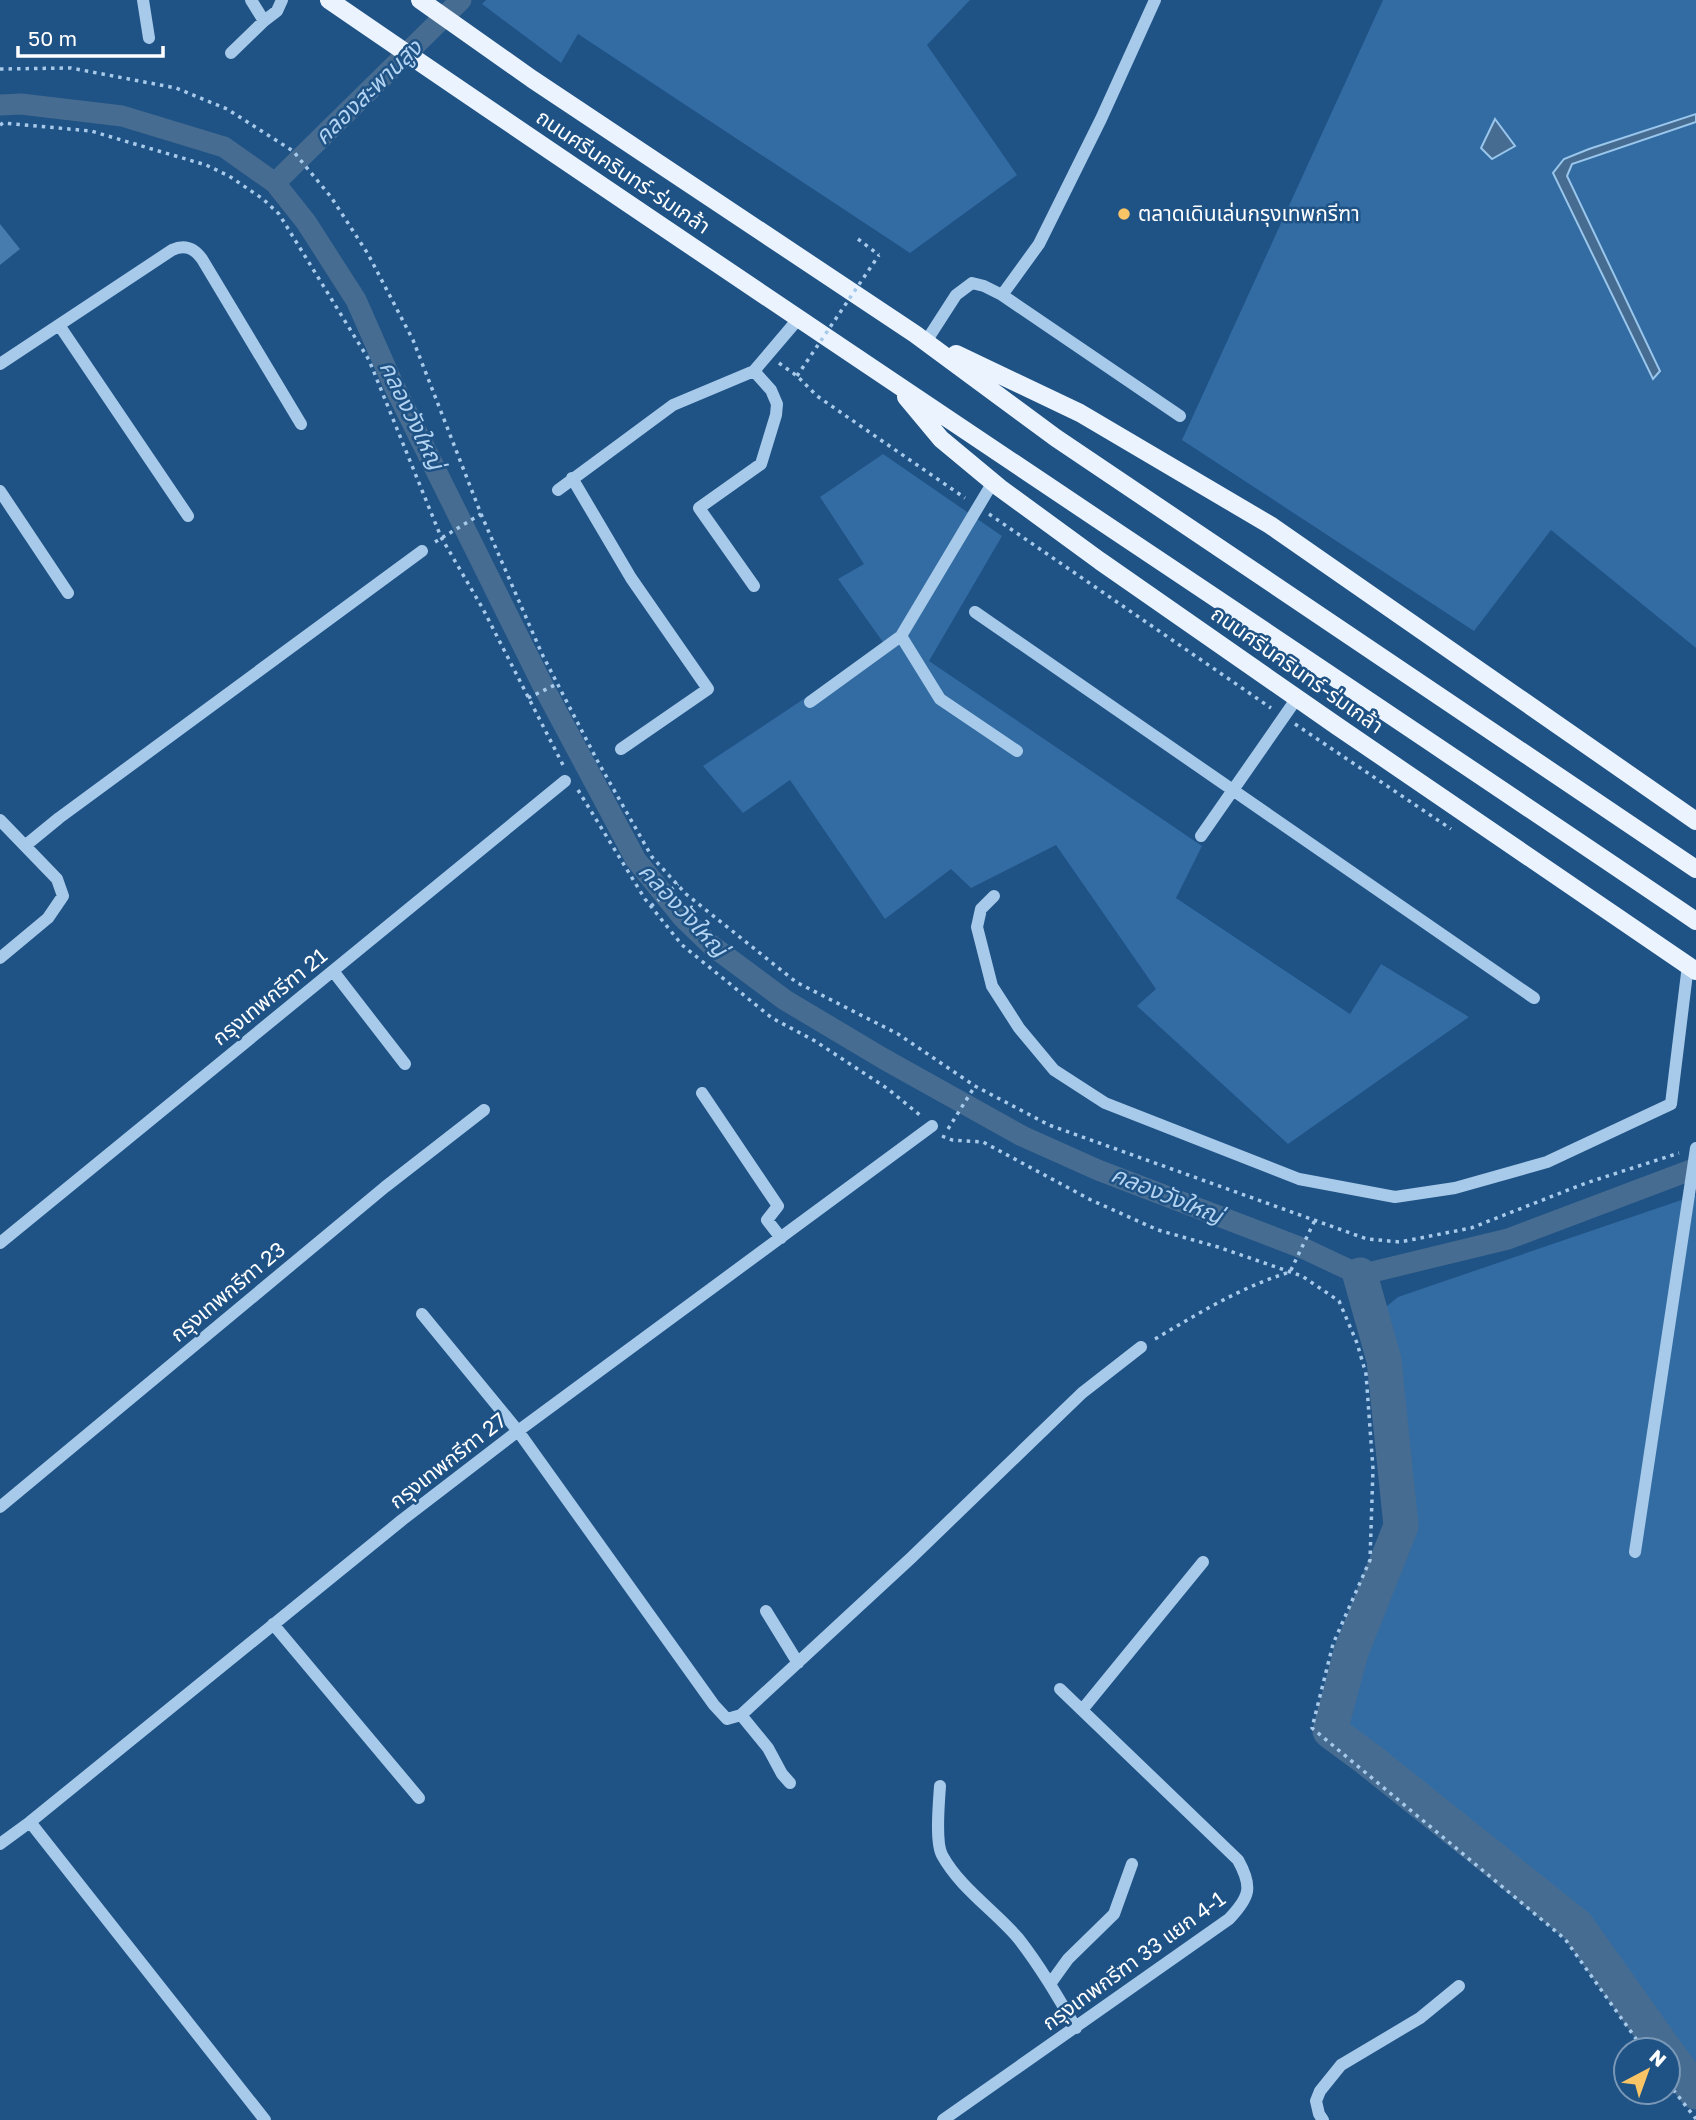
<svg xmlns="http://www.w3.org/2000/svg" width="1696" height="2120" font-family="'Golos Text','Noto Sans Thai',sans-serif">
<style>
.green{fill:#326ca3}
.water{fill:#476c91;stroke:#9ac6ec;stroke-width:2}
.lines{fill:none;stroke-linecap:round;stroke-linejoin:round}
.canal{stroke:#476c91;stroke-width:21}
.river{stroke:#476c91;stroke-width:35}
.building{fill:#477cae}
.path{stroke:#a7caea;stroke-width:3.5;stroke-dasharray:3.5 5;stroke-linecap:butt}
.minor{stroke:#a7caea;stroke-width:12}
.major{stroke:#ebf4fe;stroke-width:18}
.path-bridge{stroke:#a7caea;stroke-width:3.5;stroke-dasharray:3.5 5;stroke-linecap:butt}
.poi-dot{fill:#f9c466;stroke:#1f5285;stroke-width:2.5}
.labels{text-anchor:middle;stroke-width:5;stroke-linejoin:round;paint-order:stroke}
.street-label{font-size:21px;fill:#fff;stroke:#1f5285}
.poi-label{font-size:21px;fill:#fff;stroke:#1f5285;text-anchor:start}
.water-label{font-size:23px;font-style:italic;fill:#b2d3f1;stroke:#1f5285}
</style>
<rect width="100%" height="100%" fill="#1f5285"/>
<path class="green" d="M486,0H970L927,45L1017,175L910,253L578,34L561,63L482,4Z
M1383,0H1696V114L1589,149L1564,159L1553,173L1653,379L1660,370L1567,176L1572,164L1696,122V648L1551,530L1474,631L1182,440Z
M883,454L1002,536L929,661L1202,846L1176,898L1350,1014L1381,964L1469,1017L1288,1144L1137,1006L1156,989L1056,845L971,888L951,869L885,919L790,780L743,813L703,766L885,645L838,579L864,564L820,497Z
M1696,1195V2074L1607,1958L1568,1899L1350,1737L1340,1723L1398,1571L1413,1519L1404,1395L1386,1307L1398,1297Z"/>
<path class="water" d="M1696,114V122L1572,164L1567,176L1660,371L1653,379L1553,173L1564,159L1589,149Z
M1495,119L1515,146L1492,159L1481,148Z"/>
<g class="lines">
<path class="canal" d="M0,105L21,104L122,116L224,147L275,183L306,222L356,300L393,384L542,684L636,860L683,918L711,945L785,1000L884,1059L1022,1136L1098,1170L1307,1250L1360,1275L1508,1239L1696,1168
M275,183L461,0"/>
<path class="river" d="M1360,1275L1384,1360L1401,1526L1351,1652L1330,1731L1368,1759L1577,1926L1665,2050
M1668,2054L1696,2092"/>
</g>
<path class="building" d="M0,224L20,249L0,265Z"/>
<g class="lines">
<path class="path" d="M0,69L71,68L176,88L227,109L293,151L331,197L368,254L413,340L481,514L542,654L597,760L652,857L686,894L796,982L898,1034L975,1086L1049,1125L1367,1239L1400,1242L1471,1228L1586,1183L1679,1153
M0,125L3,123L91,131L206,165L229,176L263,199L279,214L369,360L441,537L483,609L563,765
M858,239L879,255
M779,363L797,376L817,396L965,498
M989,514L1271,708
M435,542L481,514
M528,698L557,684
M1295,724L1451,829
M578,790L645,899L682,945L772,1018L815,1041L888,1089L921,1116
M651,906L678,884
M948,1129L975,1086
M942,1136L952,1140L983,1142L1091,1200L1158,1230L1218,1247L1302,1276L1339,1301L1357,1343L1366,1374L1373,1469L1370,1560L1333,1644L1312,1728L1565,1939L1644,2050
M1155,1339C1199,1313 1241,1287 1290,1272L1315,1220
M1668,2083L1696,2119"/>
<path class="minor" d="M143,0L149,38
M251,0L264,21
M231,53L264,21L277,11L282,0
M1002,295L1039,244L1101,119L1155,0
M59,325L188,516
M927,340L956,295L972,283L984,286L1002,295L1180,416
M0,364L172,250C185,244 194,248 202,259L301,424
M754,371L771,390L777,404L776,415L761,464L699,508L754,586
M572,478L631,578L708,689L621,749
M558,490L673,405L754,371L799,318
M0,491L68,593
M975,612L1534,998
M901,636L940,699L1017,751
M810,702L901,636L993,482
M0,820L57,879L63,896L48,918L0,958
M1201,836L1297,698
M26,845L59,818L422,551
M994,896L981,909L977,927L992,986L1019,1028L1054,1070L1105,1103L1299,1179L1395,1197L1455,1188L1547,1162L1671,1104L1688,965
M333,971L405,1064
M702,1093L778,1206L767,1220L781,1238
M0,1243L565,781
M422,1314L518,1431L714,1705L727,1719L741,1715L911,1558L1082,1393L1141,1347
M0,1507L385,1187L484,1110
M1635,1552L1696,1148
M766,1611L798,1663
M273,1624L419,1798
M1082,1710L1203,1562
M741,1715L768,1748L782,1774L790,1783
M940,1786C939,1802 935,1842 942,1855C960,1888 994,1910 1018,1938C1040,1966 1058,1997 1076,2028
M30,1822L265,2120
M0,1844L30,1822L402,1520L518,1431L932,1126
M1050,1984L1068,1959L1114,1914L1132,1864
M943,2120L1229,1919C1250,1897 1253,1887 1238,1860L1060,1689
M1323,2120L1319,2114L1316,2101L1320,2091L1341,2065L1420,2018L1459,1986"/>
<path class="major" d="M329,0C782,311 1241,613 1696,921
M420,0L532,79L915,334L1056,438L1696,869
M956,354L1080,413L1270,525L1696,821
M906,397L941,439L1000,488L1100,561L1337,726L1696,971"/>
<path class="path-bridge" d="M797,376L879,255"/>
</g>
<circle class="poi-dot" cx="1124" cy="214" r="7"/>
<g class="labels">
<g class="street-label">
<text transform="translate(623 172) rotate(34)" y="7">ถนนศรีนครินทร์-ร่มเกล้า</text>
<text transform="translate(1297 670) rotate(35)" y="7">ถนนศรีนครินทร์-ร่มเกล้า</text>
<text transform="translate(270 997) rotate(-39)" y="7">กรุงเทพกรีฑา 21</text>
<text transform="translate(228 1292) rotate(-40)" y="7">กรุงเทพกรีฑา 23</text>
<text transform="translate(448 1461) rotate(-38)" y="7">กรุงเทพกรีฑา 27</text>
<text transform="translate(1134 1961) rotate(-36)" y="7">กรุงเทพกรีฑา 33 แยก 4-1</text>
</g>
<g class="poi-label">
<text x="1138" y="221">ตลาดเดินเล่นกรุงเทพกรีฑา</text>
</g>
<g class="water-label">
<text transform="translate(368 92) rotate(-44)" y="8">คลองสะพานสูง</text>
<text transform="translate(412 415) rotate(64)" y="8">คลองวังใหญ่</text>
<text transform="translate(683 910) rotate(47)" y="8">คลองวังใหญ่</text>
<text transform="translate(1167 1195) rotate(22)" y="8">คลองวังใหญ่</text>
</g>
</g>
<g transform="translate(1647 2071) rotate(41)"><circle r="33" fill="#1f5285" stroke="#7997b6" stroke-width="2"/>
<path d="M0-5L12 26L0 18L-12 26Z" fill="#f9c466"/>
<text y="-10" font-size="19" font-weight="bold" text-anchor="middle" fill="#ffffff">N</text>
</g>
<path d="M18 46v10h145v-10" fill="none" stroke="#ffffff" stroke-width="3.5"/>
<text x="28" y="46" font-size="21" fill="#ffffff" stroke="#1f5285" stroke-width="5" paint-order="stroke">50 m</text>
</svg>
